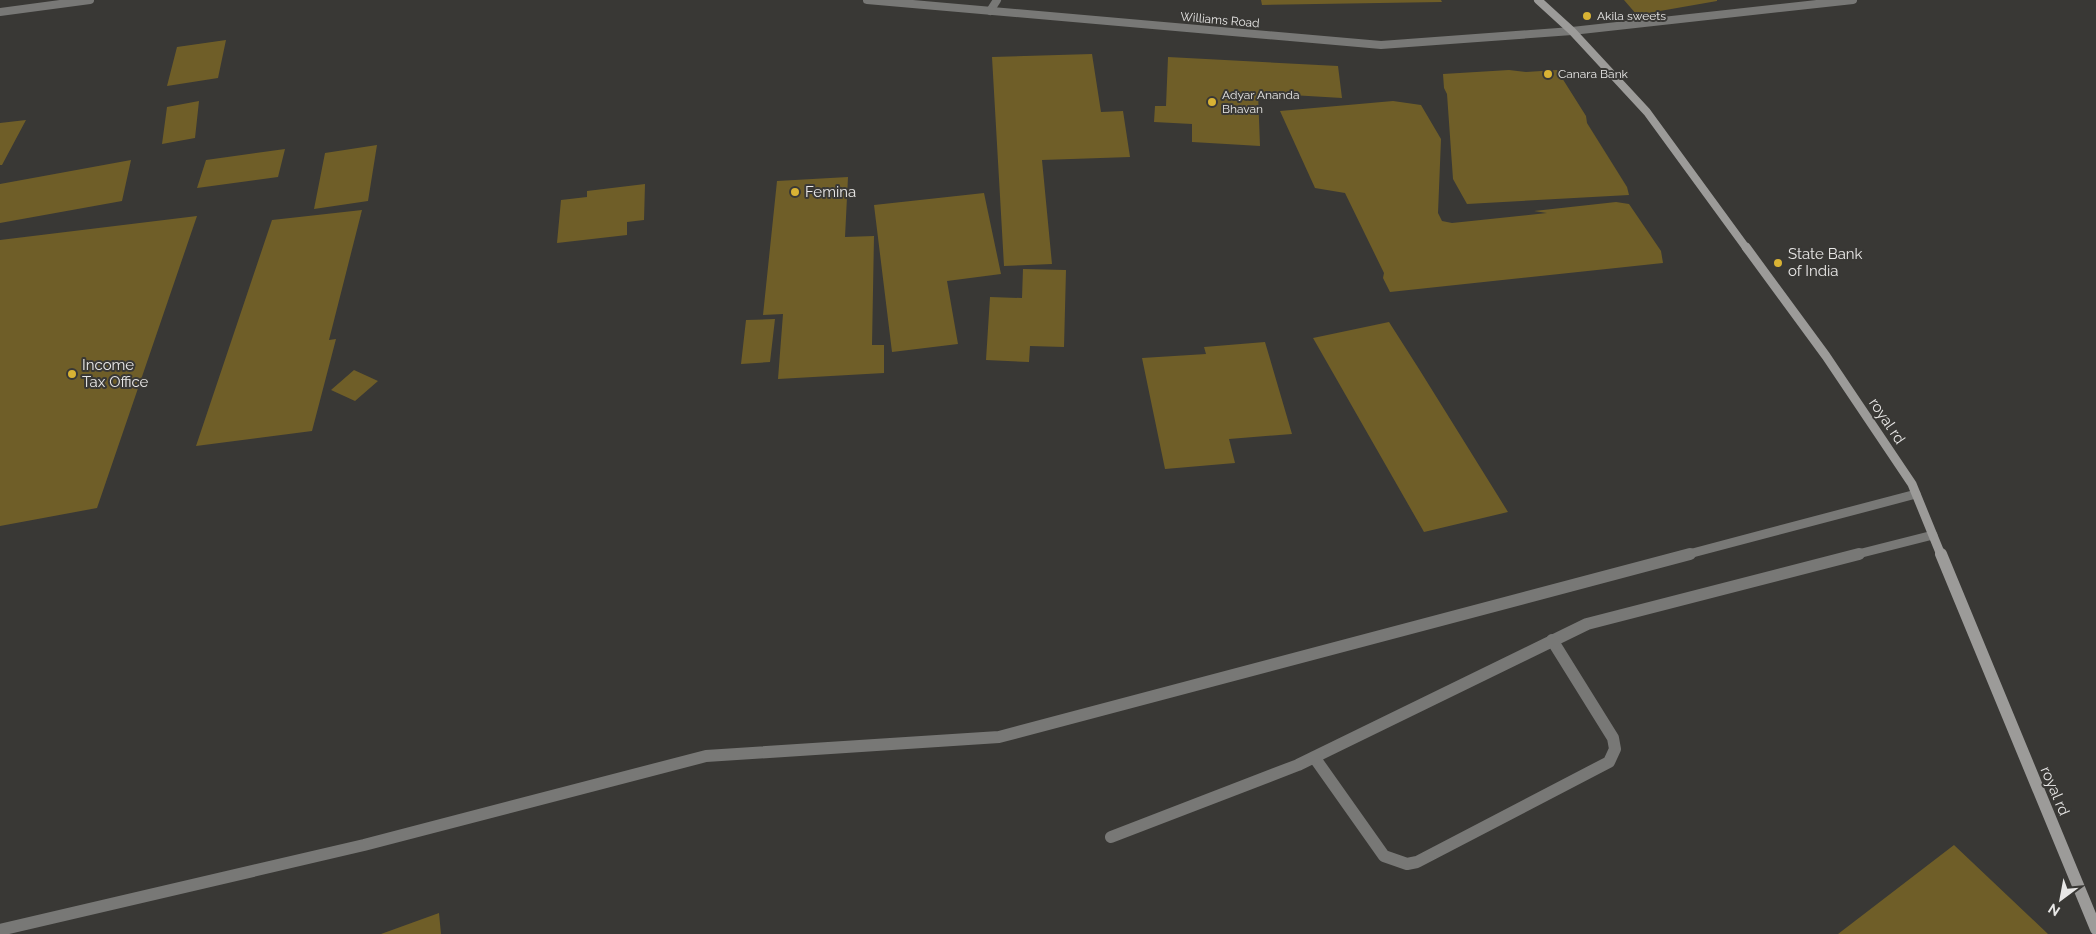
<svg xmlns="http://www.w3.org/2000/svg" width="2096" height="934" font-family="Raleway,sans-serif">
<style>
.building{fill:#6f5e28}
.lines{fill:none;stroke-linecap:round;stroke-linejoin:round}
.service-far2{stroke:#787876;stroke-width:8}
.service-far1{stroke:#787876;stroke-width:9}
.service{stroke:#787876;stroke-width:12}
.minor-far2{stroke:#787876;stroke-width:8}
.minor-far1{stroke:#787876;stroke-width:9}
.minor{stroke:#787876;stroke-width:12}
.tertiary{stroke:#787876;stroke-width:8}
.secondary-far2{stroke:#9c9b99;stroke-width:8}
.secondary-far1{stroke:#9c9b99;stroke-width:9}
.secondary{stroke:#9c9b99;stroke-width:12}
.poi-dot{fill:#d9b334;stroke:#393835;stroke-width:2}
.labels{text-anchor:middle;stroke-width:4;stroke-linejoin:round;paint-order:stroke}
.far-poi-label{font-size:12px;fill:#e8e7e6;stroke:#393835;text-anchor:start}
.far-street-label{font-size:12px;fill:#e8e7e6;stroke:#393835}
.poi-label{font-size:15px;fill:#e8e7e6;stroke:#393835;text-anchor:start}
.street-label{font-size:15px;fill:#e8e7e6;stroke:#393835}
</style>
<rect width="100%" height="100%" fill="#393835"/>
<path class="building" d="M1261,0H1441L1442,2L1262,5Z
M1624,0H1717V1L1637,15Z
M226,40L218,78L167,86L177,47Z
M1092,54L1101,112L1123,111L1130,157L1042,160L1052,264L1004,266L992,57Z
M1168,57L1338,66L1342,98L1258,93L1260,146L1192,142V124L1154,122L1155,106H1166Z
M1509,70L1526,72L1557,70L1586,116L1587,123L1627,187L1629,195L1467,204L1453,179L1447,94L1444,88L1443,74Z
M199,101L195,138L162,144L167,107Z
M1393,101L1421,105L1441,139L1438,213L1442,221L1452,223L1547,213L1534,211L1616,202L1629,204L1661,251L1663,263L1390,292L1383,278L1384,273L1345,193L1315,188L1280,111Z
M26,120L2,165H0V123Z
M377,145L368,201L314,209L325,153Z
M285,149L278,177L197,188L206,160Z
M131,160L122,201L0,223V184Z
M848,177L845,237L874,236L872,345H884V373L778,379L783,314L763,315L777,181Z
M645,184L644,220L627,222V235L557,243L561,200L587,197V191Z
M984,193L1001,274L947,281L958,344L892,352L874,205Z
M362,210L329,340L336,339L312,431L196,446L272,220Z
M197,216L97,508L0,526V240Z
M1023,269L1066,270L1064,347L1030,346L1029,362L986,360L990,297L1022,298Z
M775,319L770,362L741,364L746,320Z
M1389,322L1419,369L1508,512L1424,532L1313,338Z
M1265,342L1292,434L1229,439L1235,463L1165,469L1142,358L1206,354L1204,347Z
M354,370L378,381L355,401L331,390Z
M1954,845L2048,934H1838Z
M439,913L441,934H381Z"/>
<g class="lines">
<path class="service-far2" d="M1572,31L1853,0"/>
<path class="service-far1" d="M1854,555L1933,535"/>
<path class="service" d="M1314,757L1384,856L1407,864L1417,862L1609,762L1615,749L1613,738L1552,640
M1111,837L1298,765L1587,624L1859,554"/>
<path class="minor-far2" d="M990,11L997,0"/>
<path class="minor-far1" d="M1685,555L1916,494"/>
<path class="minor" d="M0,930L364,845L706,756L999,737L1690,554"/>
<path class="tertiary" d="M867,0L1381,45L1572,31
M0,12L90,0"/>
<path class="secondary-far2" d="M1538,0L1572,31L1647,112L1747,249"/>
<path class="secondary-far1" d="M1746,247L1826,356L1912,484L1941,555"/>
<path class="secondary" d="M1941,554L2096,929"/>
</g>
<g class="poi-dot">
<circle cx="1587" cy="16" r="5"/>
<circle cx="1548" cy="74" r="5"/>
<circle cx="1212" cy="102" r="5"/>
<circle cx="795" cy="192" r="5"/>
<circle cx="1778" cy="263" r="5"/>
<circle cx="72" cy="374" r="5"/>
</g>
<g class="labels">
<g class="far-poi-label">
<text x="1597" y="20">Akila sweets</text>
<text x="1558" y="78">Canara Bank</text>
<text x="1222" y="99">Adyar Ananda<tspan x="1222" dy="14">Bhavan</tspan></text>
</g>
<g class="far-street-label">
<text transform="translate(1220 20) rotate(5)" y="4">Williams Road</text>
</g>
<g class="poi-label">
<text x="805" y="197">Femina</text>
<text x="1788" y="259">State Bank<tspan x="1788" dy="17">of India</tspan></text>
<text x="82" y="370">Income<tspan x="82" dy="17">Tax Office</tspan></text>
</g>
<g class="street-label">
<text transform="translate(1887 421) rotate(56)" y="5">royal rd</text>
<text transform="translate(2055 791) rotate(67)" y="5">royal rd</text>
</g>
</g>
<g transform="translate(2061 899) rotate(212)" stroke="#393835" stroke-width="4" paint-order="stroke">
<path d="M0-4L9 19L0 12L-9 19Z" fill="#e8e7e6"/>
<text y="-8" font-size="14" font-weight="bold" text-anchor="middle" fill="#e8e7e6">N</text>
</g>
</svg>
